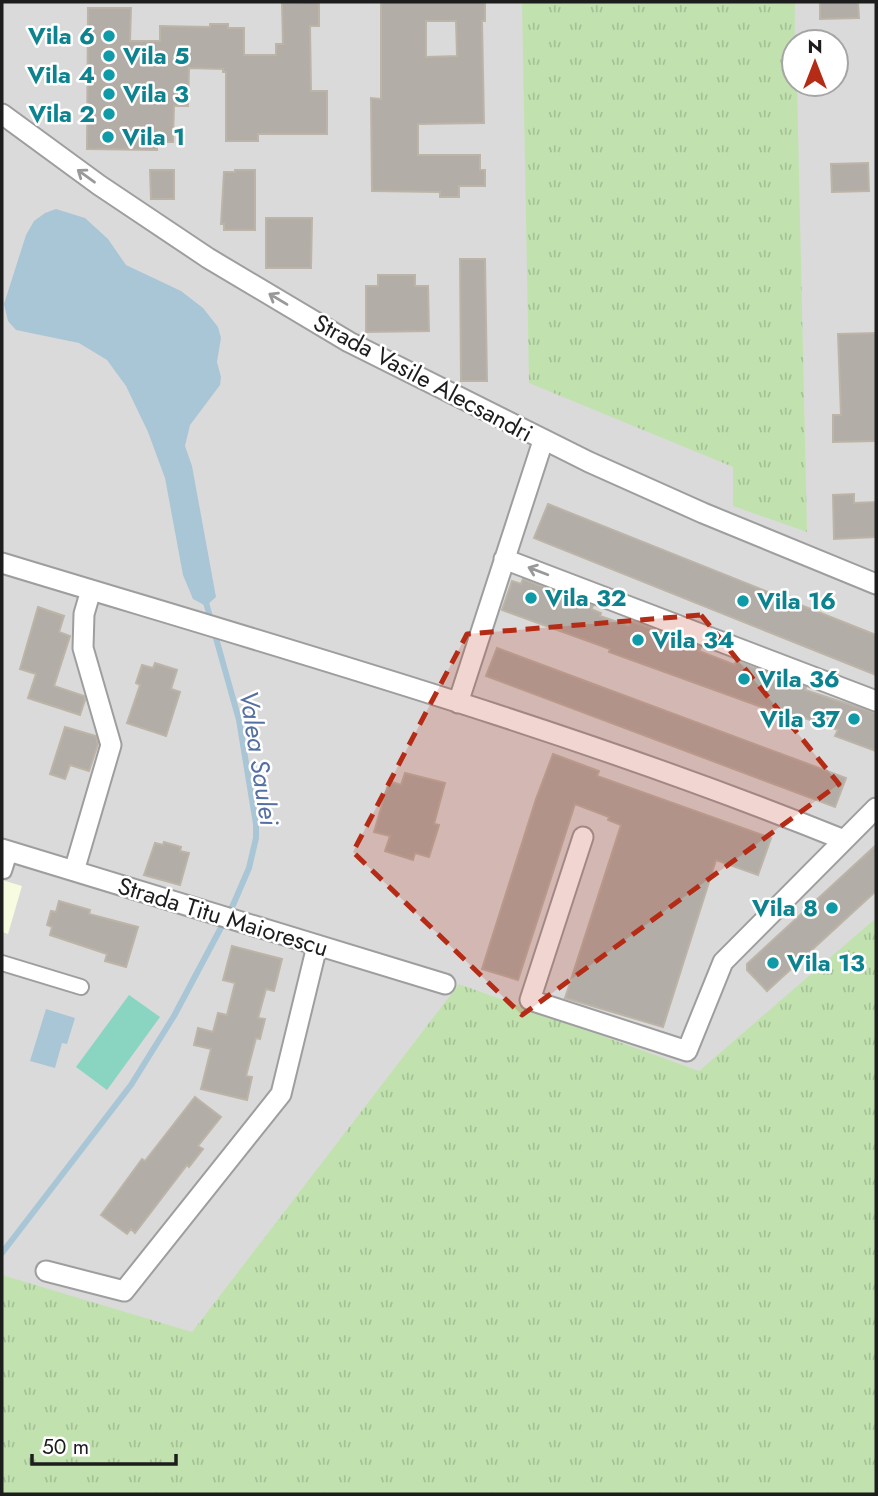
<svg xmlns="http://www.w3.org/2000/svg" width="878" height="1496" font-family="Jost,sans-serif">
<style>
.residential{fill:#dbdada;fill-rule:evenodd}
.education{fill:#f7fbdf}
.grass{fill:url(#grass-tufts)}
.pitch{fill:#8ad4c2}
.water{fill:#a9c6d6}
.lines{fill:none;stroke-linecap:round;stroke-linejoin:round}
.stream{stroke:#a9c6d6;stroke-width:6}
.building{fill:#b2ada7;stroke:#bdb4a8;stroke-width:2;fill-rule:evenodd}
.pedestrian-casing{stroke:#9e9e9e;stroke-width:18}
.minor-casing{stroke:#9e9e9e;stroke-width:23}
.pedestrian{stroke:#fff;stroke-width:14}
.minor{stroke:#fff;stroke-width:19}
.oneway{stroke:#999}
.marked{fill:#b42c16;fill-opacity:0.2;stroke:#b42c16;stroke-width:5;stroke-dasharray:14 9;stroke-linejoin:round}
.culture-dot{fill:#0f9aa8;stroke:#fff;stroke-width:2.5}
.labels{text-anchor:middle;stroke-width:5;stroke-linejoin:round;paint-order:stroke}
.culture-label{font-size:24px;font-weight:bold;fill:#0d838f;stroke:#fff;text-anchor:start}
.street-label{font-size:24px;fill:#1d1d1d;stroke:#fff}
.water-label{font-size:26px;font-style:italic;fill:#5470a2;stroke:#fff}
</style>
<defs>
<pattern id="grass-tufts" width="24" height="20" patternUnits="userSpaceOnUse" patternTransform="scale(1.75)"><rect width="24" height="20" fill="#c1e2af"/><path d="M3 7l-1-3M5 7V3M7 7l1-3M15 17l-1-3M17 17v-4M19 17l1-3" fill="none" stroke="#a5c196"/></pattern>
</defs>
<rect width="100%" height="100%" fill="#edebe4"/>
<path class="residential" d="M2,2H876V1494H2ZM794,42H836V84H794Z"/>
<path class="education" d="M2,880L22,886L8,934L2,932Z"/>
<path class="grass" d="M522,2H795L794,84H797L807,532L733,506V467L529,383Z
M876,918V1494H2V1275L192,1332L459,984L699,1071Z"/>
<path class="pitch" d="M129,995L160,1017L107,1090L76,1067Z"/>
<path class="water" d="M56,209L85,218L108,239L126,265L181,291L203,308L218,327L221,338L217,362L221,377L220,385L190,425L185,446L192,466L216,597L206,606L193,599L183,575L165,478L148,432L126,386L107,360L79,343L16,330L8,321L4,304L26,235L34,221L45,213Z
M46,1009L75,1018L67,1044L62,1043L55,1068L30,1061Z"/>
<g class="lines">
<path class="stream" d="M2,1253L131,1085L174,1016L233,905L249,868L256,838V824L239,720L205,599"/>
</g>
<path class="building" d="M319,2V26H310L311,91H327V134H258V141H226V72H223V69L189,68L188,106H174L173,142H157V150L87,149L88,8H131L130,41H160V26L210,27V24H228V28H244V55H276V44H283L282,3Z
M381,2H485V21H482L484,123L418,124V155H480V170H485V186H459V197H440V192L372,191L371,98L381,99ZM426,21H456L457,56L426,57Z
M820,2H858L859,18L820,19Z
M868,163L869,191L832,192L831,164Z
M150,170H174V199H151Z
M235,170H255V230H224V224H221L224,172H235Z
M266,218H312L311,268H266Z
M460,259H485L487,381H461Z
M378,275H415V286H428L429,331L366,332V286H378Z
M876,333V441L833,442V415H841L838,334Z
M854,494V503L876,502V537L834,539L833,495Z
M548,504L876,635V675L534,538Z
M523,579L593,606L591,609L601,613L600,616L629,626L631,621L701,647L699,651L735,665L736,661L806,687L805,690L876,713V751L835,736L838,730L805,718L803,722L609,652L610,649L502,610L512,581L521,584Z
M38,607L64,616L59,632L70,636L54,686L84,696L85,700L80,715L28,698L36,674L20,669Z
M497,648L846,778L835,807L486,676Z
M155,663L177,670L171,689L180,692L166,736L127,723L140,685L136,683L142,665L153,668Z
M65,727L96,736L98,744L89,771L70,765L65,779L50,774Z
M553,754L599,771L597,776L771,838L758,875L716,860L663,1027L565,998L621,825L608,820L609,817L575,804L518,980L482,969L536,799Z
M405,773L445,783L434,824L439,825L429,857L415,853L413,860L385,851L390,836L374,832L389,781L401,785Z
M164,842L181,847L180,851L189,853L180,885L144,875L155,843L163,845Z
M876,845V891L767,991L747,970V964Z
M59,901L90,910L89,914L138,927L126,967L105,961L107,954L50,935L52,927L47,925L51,911L56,912Z
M232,946L282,959L274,991L266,989L258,1018L265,1019L260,1039L256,1038L246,1076L252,1077L247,1100L201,1089L211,1049L194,1045L198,1028L213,1032L218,1013L227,1015L235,983L223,980Z
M195,1097L221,1117L198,1146L203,1149L189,1167L187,1165L135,1233L131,1229L127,1234L101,1215L142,1159L145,1161Z"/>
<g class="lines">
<defs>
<path id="pedestrian" d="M2,871H4L10,852
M2,963L81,987"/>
<path id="minor" d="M2,114L99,185L208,258L349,342L589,462L703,513L876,584
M504,559L876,701
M2,563C285,649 570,729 844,840
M458,703L543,441
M583,837L530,1000L687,1051L723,962L876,808
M2,849L445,984
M74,871L111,745L83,648L84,614L91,590
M46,1271L124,1291L281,1094L317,946"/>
</defs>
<use href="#pedestrian" class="pedestrian-casing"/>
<use href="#minor" class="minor-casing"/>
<use href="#pedestrian" class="pedestrian"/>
<use href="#minor" class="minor"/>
</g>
<defs><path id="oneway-shaft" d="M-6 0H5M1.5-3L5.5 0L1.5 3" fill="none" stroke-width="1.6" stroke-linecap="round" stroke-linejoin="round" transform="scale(1.75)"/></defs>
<g class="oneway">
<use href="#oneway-shaft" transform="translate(86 176) rotate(-144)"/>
<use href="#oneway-shaft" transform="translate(278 299) rotate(-149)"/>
<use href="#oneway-shaft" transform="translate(538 571) rotate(-159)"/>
</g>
<path class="marked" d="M701,615L839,784L522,1015L353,852L467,634Z"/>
<g class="culture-dot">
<circle cx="109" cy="36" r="7"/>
<circle cx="109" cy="56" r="7"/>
<circle cx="109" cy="75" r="7"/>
<circle cx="109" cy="94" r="7"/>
<circle cx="109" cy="114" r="7"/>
<circle cx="108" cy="137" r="7"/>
<circle cx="531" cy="598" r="7"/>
<circle cx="743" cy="601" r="7"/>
<circle cx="638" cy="640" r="7"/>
<circle cx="744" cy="679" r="7"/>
<circle cx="854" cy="719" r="7"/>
<circle cx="832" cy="908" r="7"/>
<circle cx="773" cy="963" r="7"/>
</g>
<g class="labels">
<g class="culture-label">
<text x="95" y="44" text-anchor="end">Vila 6</text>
<text x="123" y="64">Vila 5</text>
<text x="95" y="83" text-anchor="end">Vila 4</text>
<text x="123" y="102">Vila 3</text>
<text x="95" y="122" text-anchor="end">Vila 2</text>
<text x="122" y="145">Vila 1</text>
<text x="545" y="606">Vila 32</text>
<text x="757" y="609">Vila 16</text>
<text x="652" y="648">Vila 34</text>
<text x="758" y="687">Vila 36</text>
<text x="840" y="727" text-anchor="end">Vila 37</text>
<text x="818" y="916" text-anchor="end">Vila 8</text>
<text x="787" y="971">Vila 13</text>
</g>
<g class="street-label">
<text transform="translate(423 378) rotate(28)" y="8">Strada Vasile Alecsandri</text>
<text transform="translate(223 917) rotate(17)" y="8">Strada Titu Maiorescu</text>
</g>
<g class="water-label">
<text transform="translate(259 758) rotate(81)" y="9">Valea Saulei</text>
</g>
</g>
<rect width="878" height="1496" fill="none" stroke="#1d1d1d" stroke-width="7"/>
<g transform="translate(815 63)"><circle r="33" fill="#ffffff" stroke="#a5a5a5" stroke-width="2"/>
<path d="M0-5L12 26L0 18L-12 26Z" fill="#b42c16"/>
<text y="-10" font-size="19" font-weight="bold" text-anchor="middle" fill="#1d1d1d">N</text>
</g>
<path d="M32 1454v10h144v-10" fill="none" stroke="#1d1d1d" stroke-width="3.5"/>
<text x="42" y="1454" font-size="21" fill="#1d1d1d" stroke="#ffffff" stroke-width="5" paint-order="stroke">50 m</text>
</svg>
